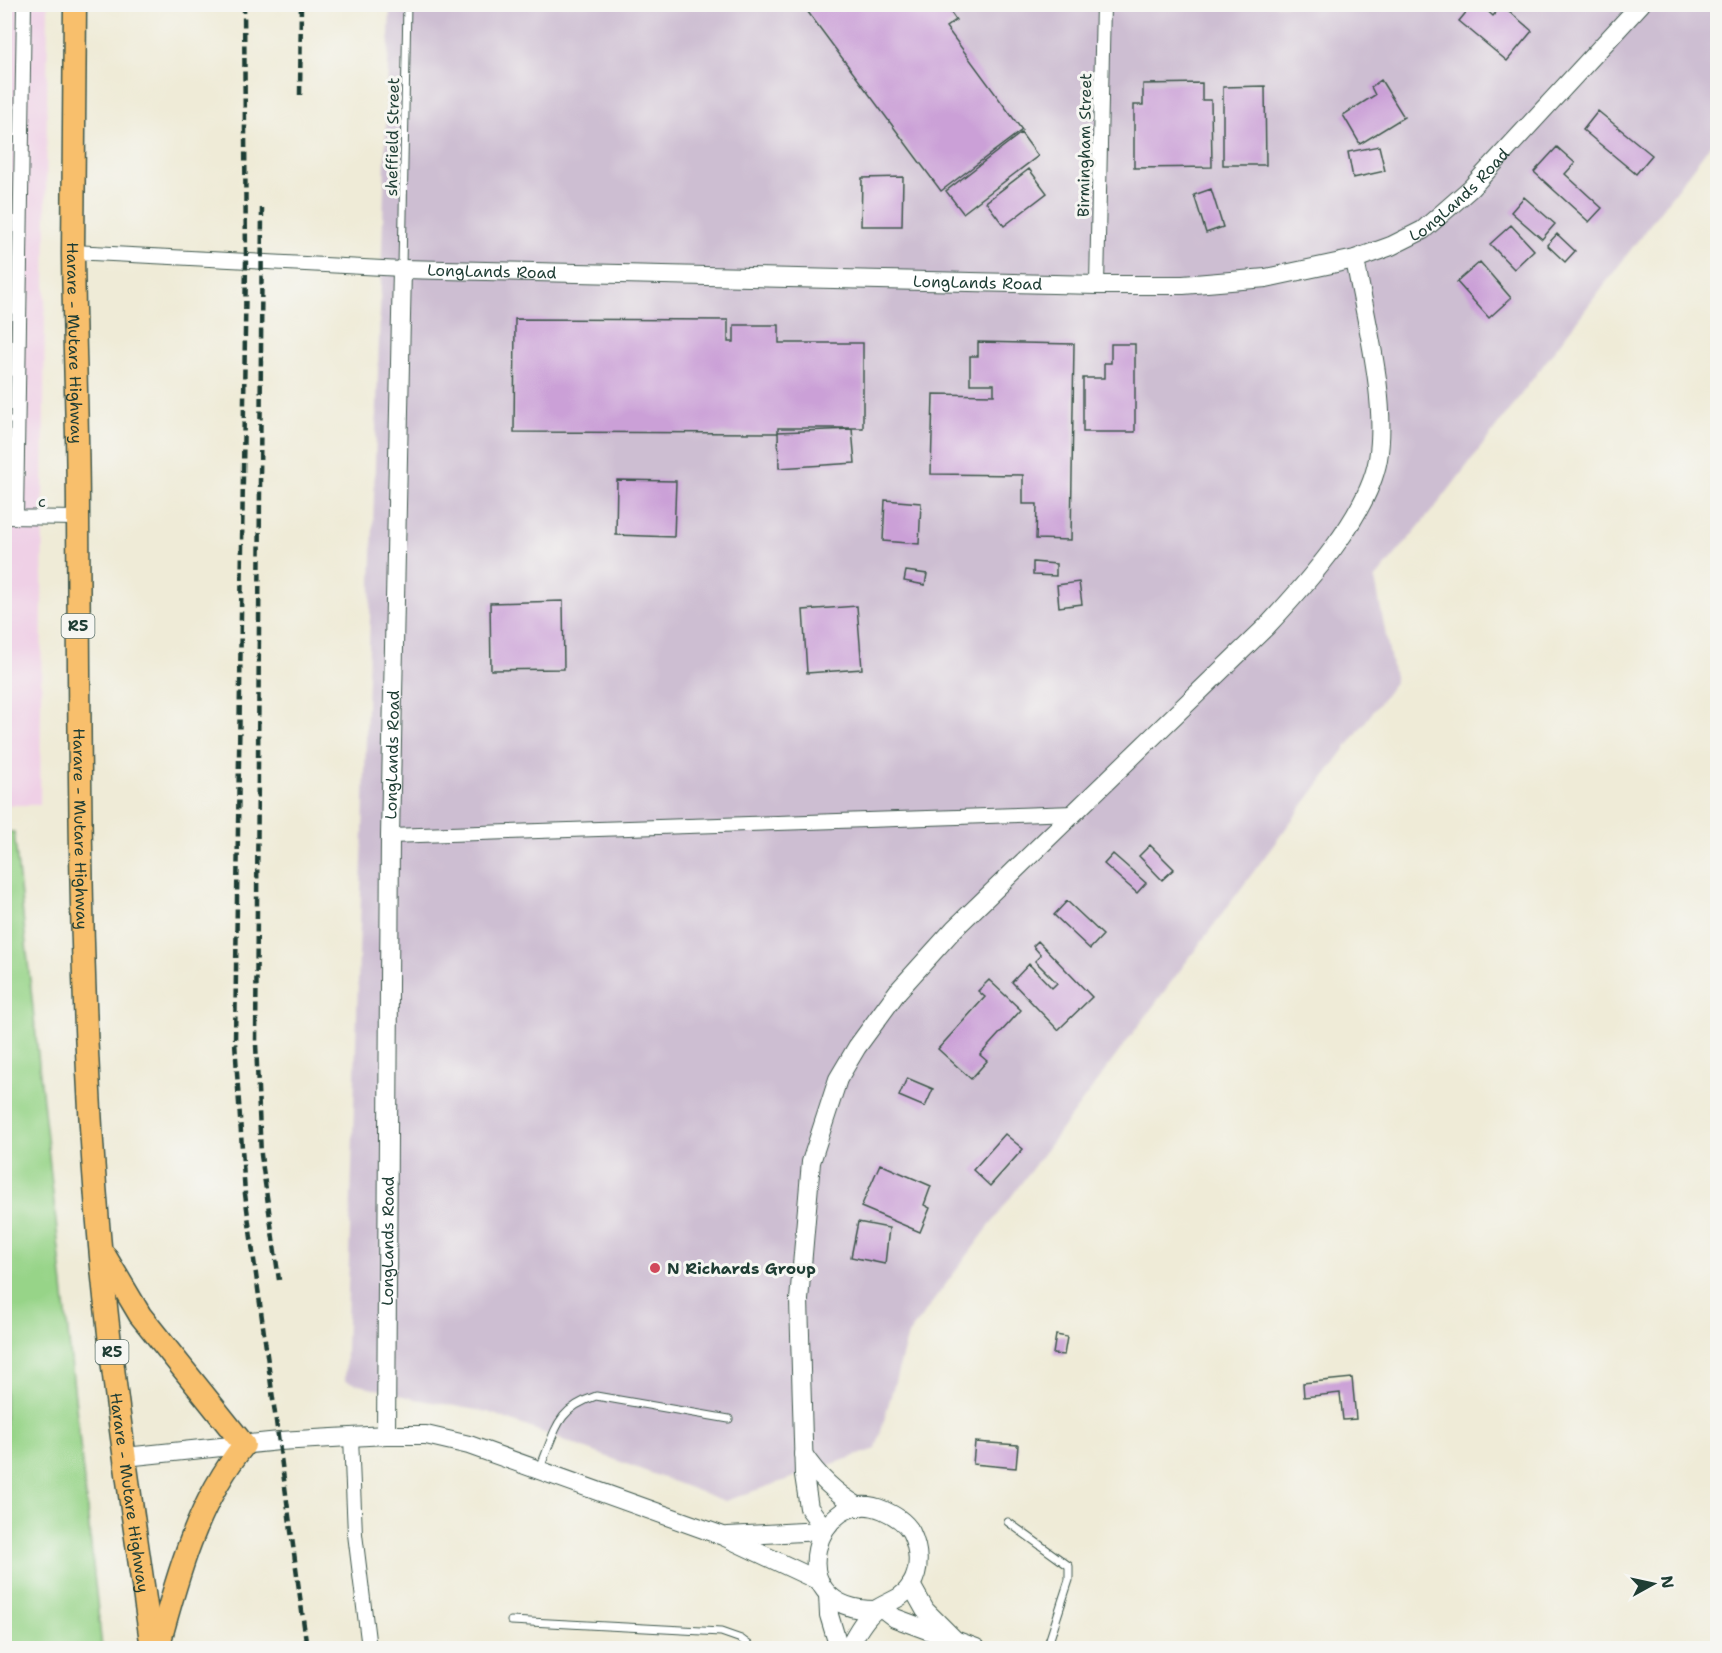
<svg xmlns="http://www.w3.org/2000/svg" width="1722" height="1653" font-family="'Shantell Sans',sans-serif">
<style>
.built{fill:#efd0e6}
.industrial{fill:#cdbed2}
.green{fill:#97d488;stroke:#5b885e;stroke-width:1.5}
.building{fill:#cba0d7}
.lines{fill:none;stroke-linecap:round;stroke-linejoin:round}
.service-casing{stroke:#3e574c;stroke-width:9}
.minor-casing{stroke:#3e574c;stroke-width:16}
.tertiary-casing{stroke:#3e574c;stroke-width:20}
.trunk-casing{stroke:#3e574c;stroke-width:25}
.service{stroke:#fff;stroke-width:7}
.minor{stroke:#fff;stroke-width:14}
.tertiary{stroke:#fff;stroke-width:18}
.trunk{stroke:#f8bf6c;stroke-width:22}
.rail{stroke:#1f3d34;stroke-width:4.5;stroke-dasharray:9 4.5;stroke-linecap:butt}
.poi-dot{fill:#d1495b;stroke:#f6f6f2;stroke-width:2}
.labels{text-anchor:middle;stroke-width:6;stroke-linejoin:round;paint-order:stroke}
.shield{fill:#f6f6f2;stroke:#60746d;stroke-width:1.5}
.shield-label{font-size:15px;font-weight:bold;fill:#1f3d34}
.street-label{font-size:16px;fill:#1f3d34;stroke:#f6f6f2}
.poi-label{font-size:16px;font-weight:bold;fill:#1f3d34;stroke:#f6f6f2;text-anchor:start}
</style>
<rect width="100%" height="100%" fill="#f6f6f2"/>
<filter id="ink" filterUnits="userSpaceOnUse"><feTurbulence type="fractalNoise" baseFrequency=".0167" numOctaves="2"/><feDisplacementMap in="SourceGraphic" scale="12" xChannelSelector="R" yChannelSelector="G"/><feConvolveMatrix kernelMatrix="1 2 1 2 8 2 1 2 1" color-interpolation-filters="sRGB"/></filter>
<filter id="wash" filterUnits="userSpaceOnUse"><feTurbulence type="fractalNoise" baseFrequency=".008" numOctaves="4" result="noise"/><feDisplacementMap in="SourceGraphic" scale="24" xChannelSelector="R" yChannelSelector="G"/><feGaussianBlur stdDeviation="1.35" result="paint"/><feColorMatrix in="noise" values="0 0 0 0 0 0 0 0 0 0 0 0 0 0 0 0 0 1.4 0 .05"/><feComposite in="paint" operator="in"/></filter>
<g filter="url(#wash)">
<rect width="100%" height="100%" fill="#efebd7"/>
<path class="built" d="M5,5H48L40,805H5Z"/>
<path class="industrial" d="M390,5H1717V136L1441,500L1375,579L1395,682L908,1335L876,1449L725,1501L488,1412L415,1399L345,1381Z"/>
<path class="green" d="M5,832H14L102,1648H5Z"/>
<g id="blocks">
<path class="building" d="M802,4H945L956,20L946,27L1022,130L941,191Z
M1473,4H1480L1493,16L1502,5L1532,31L1507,61L1459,21Z
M1381,80L1404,117L1360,144L1343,115L1375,95L1371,87Z
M1202,83V100H1211L1212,167L1134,168V105H1143V84Z
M1265,86L1266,165H1223V87Z
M1598,111L1652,155L1636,174L1583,130Z
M1021,133L1038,156L963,213L946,191Z
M1379,146L1385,171L1353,178L1348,152Z
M1557,147L1575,163L1565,174L1602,208L1589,222L1534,172Z
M1029,169L1047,193L1004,226L986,202Z
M903,177L902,226H861L862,178Z
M1211,189L1223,227L1206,233L1194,195Z
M1524,197L1555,224L1542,239L1511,212Z
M1511,225L1534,250L1514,269L1490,244Z
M1557,234L1575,251L1565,262L1547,245Z
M1480,262L1511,298L1489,318L1457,282Z
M515,319L728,320V342H734V325H779V343H863V428H778V433L514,432Z
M978,342L1074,344L1071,540L1036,539L1037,504H1023V475L931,474L933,394L994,395V384H970V356H978Z
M1111,344H1135V432H1083V378H1104V363H1111Z
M852,429L855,463L779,468L778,432Z
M617,480L676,481L674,537L616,535Z
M885,500L921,503L919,544L883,541Z
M1033,562L1056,564V576L1033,575Z
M906,571L927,574L925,585L904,581Z
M1079,582L1082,604L1059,607L1057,585Z
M563,601L564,669L491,670L490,603Z
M857,606L862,669L807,673L803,610Z
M1150,845L1174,869L1162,880L1139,856Z
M1113,854L1146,883L1137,893L1104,864Z
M1067,901L1103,935L1090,949L1054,915Z
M1038,941L1092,997L1058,1030L1012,982L1029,964L1052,988L1057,983L1035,961L1041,955L1033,946Z
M989,980L1021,1010L980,1055L987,1061L971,1079L938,1049L985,997L978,991Z
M907,1078L933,1089L925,1107L899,1096Z
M1005,1134L1023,1149L990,1186L973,1170Z
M880,1164L931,1186L924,1205L930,1208L920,1232L861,1207Z
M858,1222L889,1228L885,1264L851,1257Z
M1056,1335L1067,1337L1064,1355L1053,1354Z
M1352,1378L1356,1419L1343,1420L1340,1393L1304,1397L1303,1383Z
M975,1442L1018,1445L1016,1468L973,1464Z"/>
</g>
</g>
<g filter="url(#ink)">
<use href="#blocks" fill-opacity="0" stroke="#3e574c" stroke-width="1.5"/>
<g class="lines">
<defs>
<path id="service" d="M402,267L407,4
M4,420H17
M539,1470C556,1432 554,1410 596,1396L729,1419
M1008,1522L1069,1566V1580L1047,1648
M511,1621L721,1632L741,1639L753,1648"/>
<path id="minor" d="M73,252L402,269
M1097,285L1103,4
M4,517L78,518
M16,517L24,4
M390,836L1074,813
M351,1437L355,1534L369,1648"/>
<g id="tertiary">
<path id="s1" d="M386,1435L390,836L402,269L1097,285H1183L1266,278L1355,259L1391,246L1423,230L1471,188L1641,4"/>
<path d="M803,1454C818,1477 835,1493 859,1507"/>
<path d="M125,1457L279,1441L386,1435H426L469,1445L723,1536L819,1581"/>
<path d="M824,1528L809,1508L804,1475L799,1300L811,1162L838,1079L857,1047L898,991L954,929L1267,626C1306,584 1368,516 1378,459C1388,400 1365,318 1355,259"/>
<path d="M728,1536L822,1531"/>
<path d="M911,1585L925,1610L953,1638"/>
<path d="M828,1594L829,1615L839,1648"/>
<path d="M882,1608L895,1618L976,1648"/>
<path d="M848,1648C855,1636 863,1620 874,1611C887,1601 901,1601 911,1585C921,1569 919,1549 911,1532C905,1521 894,1515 883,1510C818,1481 775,1610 875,1610"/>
</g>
<g id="trunk">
<path id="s2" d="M75,4C75,87 73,170 73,253C74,341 78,430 78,518C80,761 78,1004 100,1246C112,1381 133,1515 152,1648"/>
<path d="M105,1256L140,1315L244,1445C197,1503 177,1577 158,1648"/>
</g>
</defs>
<use href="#service" class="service-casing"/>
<use href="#minor" class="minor-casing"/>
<use href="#tertiary" class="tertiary-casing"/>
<use href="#trunk" class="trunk-casing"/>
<use href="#service" class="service"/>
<use href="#minor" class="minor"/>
<use href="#tertiary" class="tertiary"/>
<use href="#trunk" class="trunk"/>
<path class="rail" d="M244,4L246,261L235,1042L245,1194L307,1648
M300,95L301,4
M262,208L256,1044L261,1155L279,1280"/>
</g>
</g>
<circle class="poi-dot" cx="655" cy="1268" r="6"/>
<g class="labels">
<g class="shield">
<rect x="61.5" y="614" width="33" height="24" rx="4.5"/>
<rect x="95.5" y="1340" width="33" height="24" rx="4.5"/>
</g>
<g class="shield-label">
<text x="78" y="631">R5</text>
<text x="112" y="1357">R5</text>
</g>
<g class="street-label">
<text transform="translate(392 137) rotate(-89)" y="6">sheffield Street</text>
<text transform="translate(1084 145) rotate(-89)" y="6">Birmingham Street</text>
<text dy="6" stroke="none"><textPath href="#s1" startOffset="2246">LongLands Road</textPath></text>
<text dy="6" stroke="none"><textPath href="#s1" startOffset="1256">LongLands Road</textPath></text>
<text dy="6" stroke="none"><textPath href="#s1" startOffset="1742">LongLands Road</textPath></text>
<text dy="6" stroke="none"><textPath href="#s2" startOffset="339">Harare - Mutare Highway</textPath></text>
<text transform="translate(42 501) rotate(2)" y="6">c</text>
<text dy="6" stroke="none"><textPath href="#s1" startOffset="680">LongLands Road</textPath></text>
<text dy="6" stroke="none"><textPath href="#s2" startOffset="825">Harare - Mutare Highway</textPath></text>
<text dy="6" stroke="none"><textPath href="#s1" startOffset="194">LongLands Road</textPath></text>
<text dy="6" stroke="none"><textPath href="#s2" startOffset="1491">Harare - Mutare Highway</textPath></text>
</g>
<g class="poi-label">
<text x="667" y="1274">N Richards Group</text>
</g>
</g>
<rect width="1722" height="1653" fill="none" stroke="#f6f6f2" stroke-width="24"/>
<g transform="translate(1653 1584) rotate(82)" stroke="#f6f6f2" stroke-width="4.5" paint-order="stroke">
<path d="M0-4.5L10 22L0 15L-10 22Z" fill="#1f3d34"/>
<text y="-9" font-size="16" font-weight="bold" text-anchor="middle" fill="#1f3d34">N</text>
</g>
</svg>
